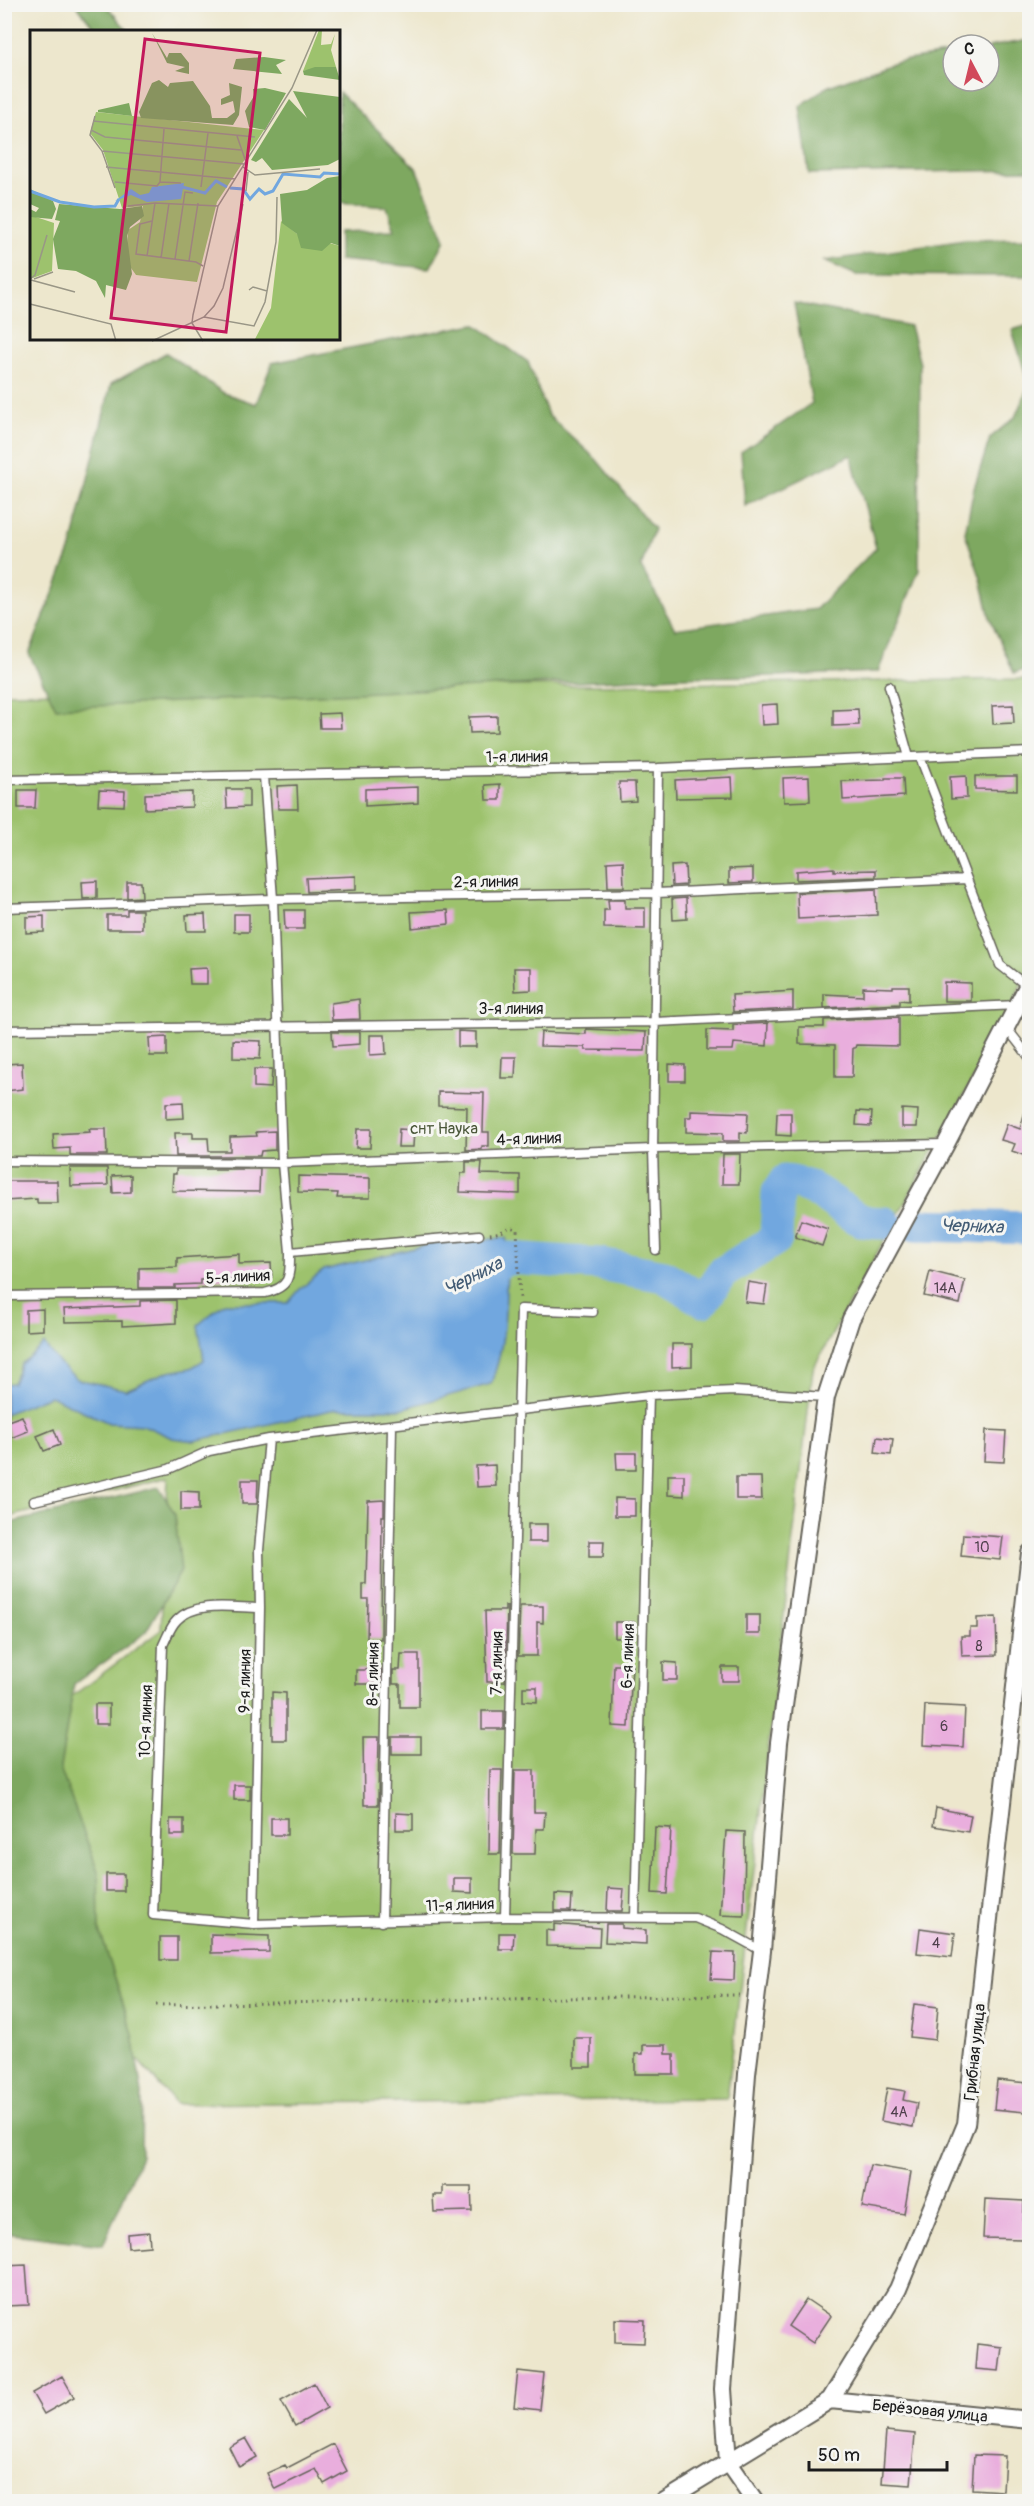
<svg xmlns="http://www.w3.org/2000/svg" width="1034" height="2506" font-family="Pangolin,sans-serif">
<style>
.green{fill:#9dc26d;stroke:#5c6f44;stroke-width:1.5}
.forest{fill:#7ea860;stroke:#4d623e;stroke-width:1.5}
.water{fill:#71a7df;stroke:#46627e;stroke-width:1.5}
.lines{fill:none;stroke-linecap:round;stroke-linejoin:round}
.river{stroke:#71a7df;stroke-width:33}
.building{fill:#e9aedd}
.lane-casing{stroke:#65635a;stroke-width:11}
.street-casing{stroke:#65635a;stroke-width:20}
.path{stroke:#65635a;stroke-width:3;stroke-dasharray:1.5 4.5;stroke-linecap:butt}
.lane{stroke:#fff;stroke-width:8}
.street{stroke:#fff;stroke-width:16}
.labels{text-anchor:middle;stroke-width:6;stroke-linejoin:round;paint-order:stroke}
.number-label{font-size:14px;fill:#4f404c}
.street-label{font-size:16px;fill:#1c1c1c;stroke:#f6f6f2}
.park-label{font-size:16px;fill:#495638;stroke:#f6f6f2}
.water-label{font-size:18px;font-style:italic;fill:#425b74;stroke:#f6f6f2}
.inset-river{fill:none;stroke:#71a7df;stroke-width:3}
.inset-road{fill:none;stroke:#999686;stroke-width:1.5}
.view{fill:#c2185b;fill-opacity:0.15;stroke:#c2185b;stroke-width:3}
.inset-edge{fill:none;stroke:#1c1c1c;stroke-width:3}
</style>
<rect width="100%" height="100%" fill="#f6f6f2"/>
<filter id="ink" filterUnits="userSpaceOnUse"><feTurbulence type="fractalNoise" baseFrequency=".0167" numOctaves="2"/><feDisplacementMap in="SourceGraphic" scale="12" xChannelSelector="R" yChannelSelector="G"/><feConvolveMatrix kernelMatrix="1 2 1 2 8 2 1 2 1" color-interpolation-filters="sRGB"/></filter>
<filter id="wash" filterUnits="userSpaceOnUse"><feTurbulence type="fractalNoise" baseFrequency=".008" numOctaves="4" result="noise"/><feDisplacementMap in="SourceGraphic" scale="24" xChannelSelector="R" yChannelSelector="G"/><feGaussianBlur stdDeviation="1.35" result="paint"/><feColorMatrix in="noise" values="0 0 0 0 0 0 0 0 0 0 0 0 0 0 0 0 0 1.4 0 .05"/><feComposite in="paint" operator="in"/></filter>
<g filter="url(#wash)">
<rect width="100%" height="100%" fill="#ede7cd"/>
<path class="green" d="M1029,679V965L1010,1012L813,1369L727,2099L176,2104L72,1984L56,1708L161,1630L168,1477L5,1518L4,693Z"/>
<path class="forest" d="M76,5H106L128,31H97Z
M1029,40V170L809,174L800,106L829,86L895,62L953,53V81H989V47Z
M339,92L416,168L445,240L430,268L339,260V232L395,230L387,207L339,203Z
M1029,239V276L856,275L824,261L965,240Z
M794,303L910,326L920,364L919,570L878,672L778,676L678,677L56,708L29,654L71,548L111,384L166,353L224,393L256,404L272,363L475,324L528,362L548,415L596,459L654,529L641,567L675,629L816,609L876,548L851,455L745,506L741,452L812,403Z
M1029,325L1030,668L1014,673L990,618L981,579L965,533L974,488L990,438L1015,417L1029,385L1012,330Z
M159,1487L175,1514L181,1571L145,1633L74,1684L60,1768L98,1871L99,1928L133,2034L142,2094L141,2156L103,2245L5,2233V1524Z"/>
<path class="water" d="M506,1238C510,1251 508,1258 507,1271C505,1312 506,1344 491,1384L401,1409H336L194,1441L172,1438L143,1425L109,1423L50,1396L5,1414V1384L13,1383L21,1364L44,1344L59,1363L77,1379L126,1390L164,1373L191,1368L204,1360L198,1325L224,1303H288L300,1289L324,1270L435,1243Z"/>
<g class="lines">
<path class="river" d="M915,1225L1030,1228
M470,1278L509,1258L600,1264L664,1276L703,1301L722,1273L776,1239L778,1192L785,1181C819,1184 834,1207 861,1220C868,1223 878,1223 885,1223"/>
</g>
<g id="blocks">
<path class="building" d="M777,704L778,724L762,725L761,705Z
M1013,705L1014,723L993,724L992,706Z
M858,709L859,725L833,726V710Z
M340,713L341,728H320L319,714Z
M497,716V732L470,733L469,717Z
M966,776L967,798L951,799L950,777Z
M975,776H1017V790L975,789Z
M732,777L733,797L676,798L675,780Z
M809,777L810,801L784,802L783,778Z
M885,778H903L904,796L843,800L842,781L885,780Z
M619,782H635L636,801L620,802Z
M500,784V800H486L485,785Z
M297,785L298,809H278L277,786Z
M418,787V803L365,806V789Z
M226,789H249V807L227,808Z
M18,790H36L35,808H18Z
M99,790L125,791L124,806L98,805Z
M192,792V807L145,809V794Z
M623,861L624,887H608L607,862Z
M685,865L686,885L672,886L671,866Z
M753,868V882L729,883V869Z
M834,868V871L876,870V877L796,880V871Z
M356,876V890L307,892L306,878Z
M97,881V898L83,899L82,882Z
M127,882H141L142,897L127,898Z
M876,889L877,915L798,919L797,893Z
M686,898L687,919L673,920L672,899Z
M608,900H625V908H645V929L604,928V910H609Z
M127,910H142V929H107V915H127Z
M284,910H304V929H285Z
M448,910L449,924L412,928L411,912Z
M205,914L206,931H187L186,915Z
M234,914H249V932H234Z
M44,916V932L26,933V917Z
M207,968V984H190L189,969Z
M514,968H531V990L515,991Z
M944,982L971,983V1001H944Z
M893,986H909V1001L900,1000V1004L824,1008V994L863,996V987L893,988Z
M793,991V1009L733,1012L732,995Z
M359,999L360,1019L332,1020L331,1003Z
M899,1017V1046L856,1045L855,1048H853L852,1077H835V1045L799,1044V1027H824V1020Z
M768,1023L767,1046L734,1043L733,1050H707V1030L733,1031V1025Z
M586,1029L646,1032L645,1051L585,1050V1047L540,1046L541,1032L586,1034Z
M458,1031L476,1032V1047H458Z
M332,1032H360V1044L333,1046Z
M370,1035H385L386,1054L370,1055Z
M167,1037V1056H150L149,1038Z
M233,1040L261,1041L260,1059L233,1058Z
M502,1057H516L515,1078H501Z
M22,1063L23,1089L5,1091V1064Z
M669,1064L685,1065V1081H669Z
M254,1069H272L271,1088L254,1087Z
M438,1092L484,1093L483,1132H489V1146H482V1149L466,1150L467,1107L438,1106Z
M183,1102L184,1118L166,1119V1103Z
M1026,1108H1029V1149L1026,1156L1012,1151L1015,1144L1001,1140L1007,1124L1020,1129Z
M902,1109L918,1110L917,1127H902Z
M691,1111L748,1113L747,1133L740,1132V1141H723V1133L686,1132V1117H691Z
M857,1111L872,1112L871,1126L856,1125Z
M777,1113H791V1136L776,1135Z
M89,1129H106L107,1155H70V1148L54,1149L53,1134L90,1132Z
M357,1129H371L370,1148H356Z
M399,1129L414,1130L413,1147H398Z
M275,1131V1150L261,1151L260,1156H176L175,1133H193V1138H208L209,1151H230V1137L257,1136L256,1132Z
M723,1154H740L739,1184H722Z
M466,1162H482L481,1174L520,1175V1194L460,1192L461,1173H466Z
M70,1168H107L108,1185L71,1186Z
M176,1169H260L259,1192L172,1191L173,1174H176Z
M131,1175V1192L113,1193L112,1176Z
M298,1176L370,1178V1198H337L338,1193L298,1192Z
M4,1181H57L58,1203H37V1199L4,1201Z
M801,1220L828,1229L822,1246L795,1237Z
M239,1254V1264L271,1263L272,1277L200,1280V1284L175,1285V1288H139V1268L177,1267V1258Z
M930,1271L965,1280L960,1304L924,1296Z
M748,1282L767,1285L764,1304L745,1302Z
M176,1300V1323L122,1326V1321L65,1322L64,1309L140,1306V1301Z
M43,1309V1330L26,1331V1310Z
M672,1344H692V1366L672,1367Z
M22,1416L28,1431L11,1438L5,1422Z
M54,1429L60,1445L44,1451L37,1436Z
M986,1430L1006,1431L1004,1462L984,1461Z
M877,1437L893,1439L891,1455L875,1453Z
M616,1453H636V1470H617Z
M495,1465L496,1486L477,1487L476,1466Z
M668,1475H684V1496L668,1495Z
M736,1477H761L762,1499H736Z
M242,1480H258L257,1504H242Z
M181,1491L199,1492V1510H181Z
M615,1498L635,1499V1516H615Z
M384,1500V1516H382L381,1639H367L368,1599H363V1584H366L368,1501Z
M528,1524H547V1542H528Z
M963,1534L1003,1537L1000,1560L961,1556Z
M589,1541H604L603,1557H589Z
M505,1606H507L505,1682H487L485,1611H505Z
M520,1606H543V1623L537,1622V1656H518Z
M746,1615H760V1634H746Z
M996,1617L997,1655L962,1656L961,1636H970V1628H977V1618Z
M615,1622H634V1638H615Z
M401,1654H419V1707H400V1684H393V1670H400Z
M663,1662L677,1663V1680H663Z
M614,1665H632L629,1727L612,1726Z
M722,1667H739V1681H722Z
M356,1670H381L380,1684H356Z
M523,1687H537V1702L523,1701Z
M272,1692L286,1693V1740H272Z
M95,1704H109V1724H95Z
M925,1705L965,1707L963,1747L923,1745Z
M482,1711H504V1729H482Z
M363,1737H379L378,1805H364Z
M392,1737H421V1754H392Z
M490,1770H502L500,1854H489Z
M515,1770H534V1812H545L544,1829H536L535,1854H513Z
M234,1785H250V1800H234Z
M936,1808L971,1815L968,1832L933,1826Z
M396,1813L413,1814V1830H396Z
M271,1818H287V1835H271Z
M170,1819H184V1835H170Z
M655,1827L671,1828L667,1894L652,1893Z
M726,1831L745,1832L744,1916L720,1915Z
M106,1874H124V1891H106Z
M454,1878H472V1893L454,1892Z
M608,1888L624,1889L622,1911H607Z
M555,1894L572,1895L571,1911H555Z
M554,1924L600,1928L599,1947L546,1946V1930L554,1931Z
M606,1924H622V1928L646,1930V1944L605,1942Z
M920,1928L955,1933L952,1957L917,1953Z
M499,1933H514L513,1949H499Z
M211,1934L269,1936V1952L211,1953Z
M160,1937H177V1960H160Z
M713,1952L735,1953L734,1980L711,1979Z
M914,2004L938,2007L935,2040L910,2037Z
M574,2038H591V2067H574Z
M643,2045H666V2054H674V2074H635V2054H643Z
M997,2080L1028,2083L1025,2112L994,2109Z
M887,2088L905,2091L903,2100L917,2103L913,2127L881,2121Z
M870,2165L911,2172L904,2214L862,2207Z
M442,2186H471L472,2211L434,2212L433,2195H442Z
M985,2199L1024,2201L1023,2239L983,2238Z
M149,2232L150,2246L128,2248L127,2234Z
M26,2265L29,2305L4,2306V2266Z
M806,2299L831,2316L813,2343L788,2326Z
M615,2319L645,2320L644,2343L615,2342Z
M977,2344L1002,2347L999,2371L975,2369Z
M518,2371L544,2374L540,2410L514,2407Z
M62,2376L74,2397L44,2414L32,2393Z
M314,2383L327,2408L295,2426L281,2401Z
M886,2431L915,2434L911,2485L882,2483Z
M246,2438L257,2457L239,2467L229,2447Z
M333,2444L347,2471L324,2484L316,2469L275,2489L267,2473L285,2465L287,2468Z
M974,2455L1005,2456L1003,2491L972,2489Z"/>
</g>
</g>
<g filter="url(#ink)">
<use href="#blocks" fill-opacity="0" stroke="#65635a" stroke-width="1.5"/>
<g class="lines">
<defs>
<path id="lane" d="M889,686L909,757
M920,757L1000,965L1027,986
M264,776L273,899L282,1163L290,1252
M4,780L658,768L1030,752
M4,908L273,899L657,893L967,879
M1006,1027L1030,1058
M4,1030L655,1022L1017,1005
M4,1161L282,1163L653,1149L946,1144
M656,1250L653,1149L658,768
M4,1296L265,1293C291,1287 290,1276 290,1252L479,1235
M34,1501L169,1469L209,1451L269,1439L649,1395L734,1391L826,1397
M260,1608C235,1608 196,1600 177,1620C170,1627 167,1637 163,1645L153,1915L254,1924L505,1917L695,1918L722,1929L762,1951
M505,1917L521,1309L593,1312
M635,1917L649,1395
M382,1922L392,1427
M254,1924L260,1608L259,1550L269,1439"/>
<path id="street" d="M830,2400L1030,2420
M663,2502L830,2400L898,2289L966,2124L1030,1553
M755,2502L728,2463L723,2389L747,2074L762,1951L779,1743L826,1397L851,1319L946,1144L1030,981"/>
</defs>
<use href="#lane" class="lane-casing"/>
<use href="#street" class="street-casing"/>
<path class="path" d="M490,1234L501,1232L510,1227L517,1229L520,1298
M156,2005L739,1995"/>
<use href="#lane" class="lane"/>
<use href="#street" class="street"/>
</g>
</g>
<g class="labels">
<g class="number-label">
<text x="945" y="1293">14А</text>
<text x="982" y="1552">10</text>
<text x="979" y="1651">8</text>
<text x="944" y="1731">6</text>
<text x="936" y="1948">4</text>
<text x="899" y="2117">4А</text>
</g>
<g class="street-label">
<text transform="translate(517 756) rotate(-1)" y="6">1-я линия</text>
<text transform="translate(486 881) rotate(-1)" y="6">2-я линия</text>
<text x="511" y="1014">3-я линия</text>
<text transform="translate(529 1138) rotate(-2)" y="6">4-я линия</text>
<text transform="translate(238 1276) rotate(-3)" y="6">5-я линия</text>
<text transform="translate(627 1656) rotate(-88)" y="6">6-я линия</text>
<text transform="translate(496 1663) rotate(-89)" y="6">7-я линия</text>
<text transform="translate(372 1674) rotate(-89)" y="6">8-я линия</text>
<text transform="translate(244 1681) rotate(-89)" y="6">9-я линия</text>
<text transform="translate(145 1721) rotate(-88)" y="6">10-я линия</text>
<text transform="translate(460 1904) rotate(-2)" y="6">11-я линия</text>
<text transform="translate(974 2052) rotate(-84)" y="6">Грибная улица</text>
<text transform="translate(930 2410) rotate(6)" y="6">Берёзовая улица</text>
</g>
<g class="park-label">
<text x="444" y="1134">снт Наука</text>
</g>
<g class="water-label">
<text transform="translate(972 1226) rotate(2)" y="6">Черниха</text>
<text transform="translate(473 1276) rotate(-27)" y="6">Черниха</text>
</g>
</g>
<g transform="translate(30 30)">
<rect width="310" height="310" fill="#ede7cd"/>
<path d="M289,0H292L291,15L301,14L305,4L301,20L306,37L273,41ZM66,82L234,100L187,172L167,252L106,245L96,231L98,200L110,192L113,176L92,178L73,120L60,103ZM0,185L24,193L22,241L0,249ZM251,191L267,204L310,216V310L224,311L241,278Z" fill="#9dc26d"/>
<path d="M122,3L137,28L139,23H151L159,33V44L145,41L155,37L137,33ZM234,27L256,30L246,35L252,44L203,39L206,29ZM285,37H306L310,50L274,45L273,41ZM129,50L138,57L140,53L163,51L180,76L182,88H197L205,82L203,71L191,75V69L200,65L199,53L212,57L209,85L203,95L111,88L109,82L122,53ZM235,58L256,63L235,100L219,97L215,81L224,66L223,59ZM263,61L310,67V129L298,135L242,140L232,128L226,132L221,130L259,69L277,88ZM99,73L102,86L68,82V80ZM310,146V216L301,213L292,221L271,218L267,204L252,193L250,164L277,160L297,148ZM0,159L23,171L26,179L22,189L0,187V179L6,182L9,178L0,174ZM29,174L90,179L112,176L114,186L100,197L97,206L102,244L96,260L76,255L75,268L66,251L46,241L28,239L23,209L30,191L25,190Z" fill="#7ea860"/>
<path d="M154,153L151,169L117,172L101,165L85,171L101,159L110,165L119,163L122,157Z" fill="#71a7df"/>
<path class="inset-river" d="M152,157L175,163L186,151L197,157M200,158L213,159L220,169L229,159L235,164L243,161L253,144L290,147L294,143L311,144M0,161L30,172L64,177L85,176L89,169"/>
<path class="inset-road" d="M65,86L60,105L72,121L85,158M63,91L225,107M61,100L75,107L211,120M207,106L216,132M72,121L214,134M76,137L205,149M213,137L225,145L290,139M85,152L127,156L130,152L151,153M130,152L134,99M171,157L178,103M216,161L218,142M98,176L125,173L188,176M122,191L110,194L106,224L166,232L173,236M117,226L125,173M131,228L139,173M145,229L155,162L163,163M159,231L168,173M0,249L5,245L17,205M4,249L23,242M1,250L45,262M219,260L223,257L237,261M0,274L81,294L86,311M174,287L224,296L235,272L246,212L247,167M122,311L174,287L184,276L193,258L213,174M173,311L162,293L163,285L188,176L262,58L287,0"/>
<path class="view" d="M115,9L230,23L196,302L81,288Z"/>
<rect width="310" height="310" class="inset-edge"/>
</g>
<rect width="1034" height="2506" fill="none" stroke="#f6f6f2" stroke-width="24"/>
<g transform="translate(971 63) rotate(353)"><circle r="28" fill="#f6f6f2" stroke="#9f9f9c" stroke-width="1.5"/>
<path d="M0-4.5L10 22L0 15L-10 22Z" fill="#d1495b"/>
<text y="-9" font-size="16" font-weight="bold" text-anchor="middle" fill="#1c1c1c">С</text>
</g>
<path d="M809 2461v9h138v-9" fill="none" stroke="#1c1c1c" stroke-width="3"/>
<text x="818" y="2461" font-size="18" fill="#1c1c1c" stroke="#f6f6f2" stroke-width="4.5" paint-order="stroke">50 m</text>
</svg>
